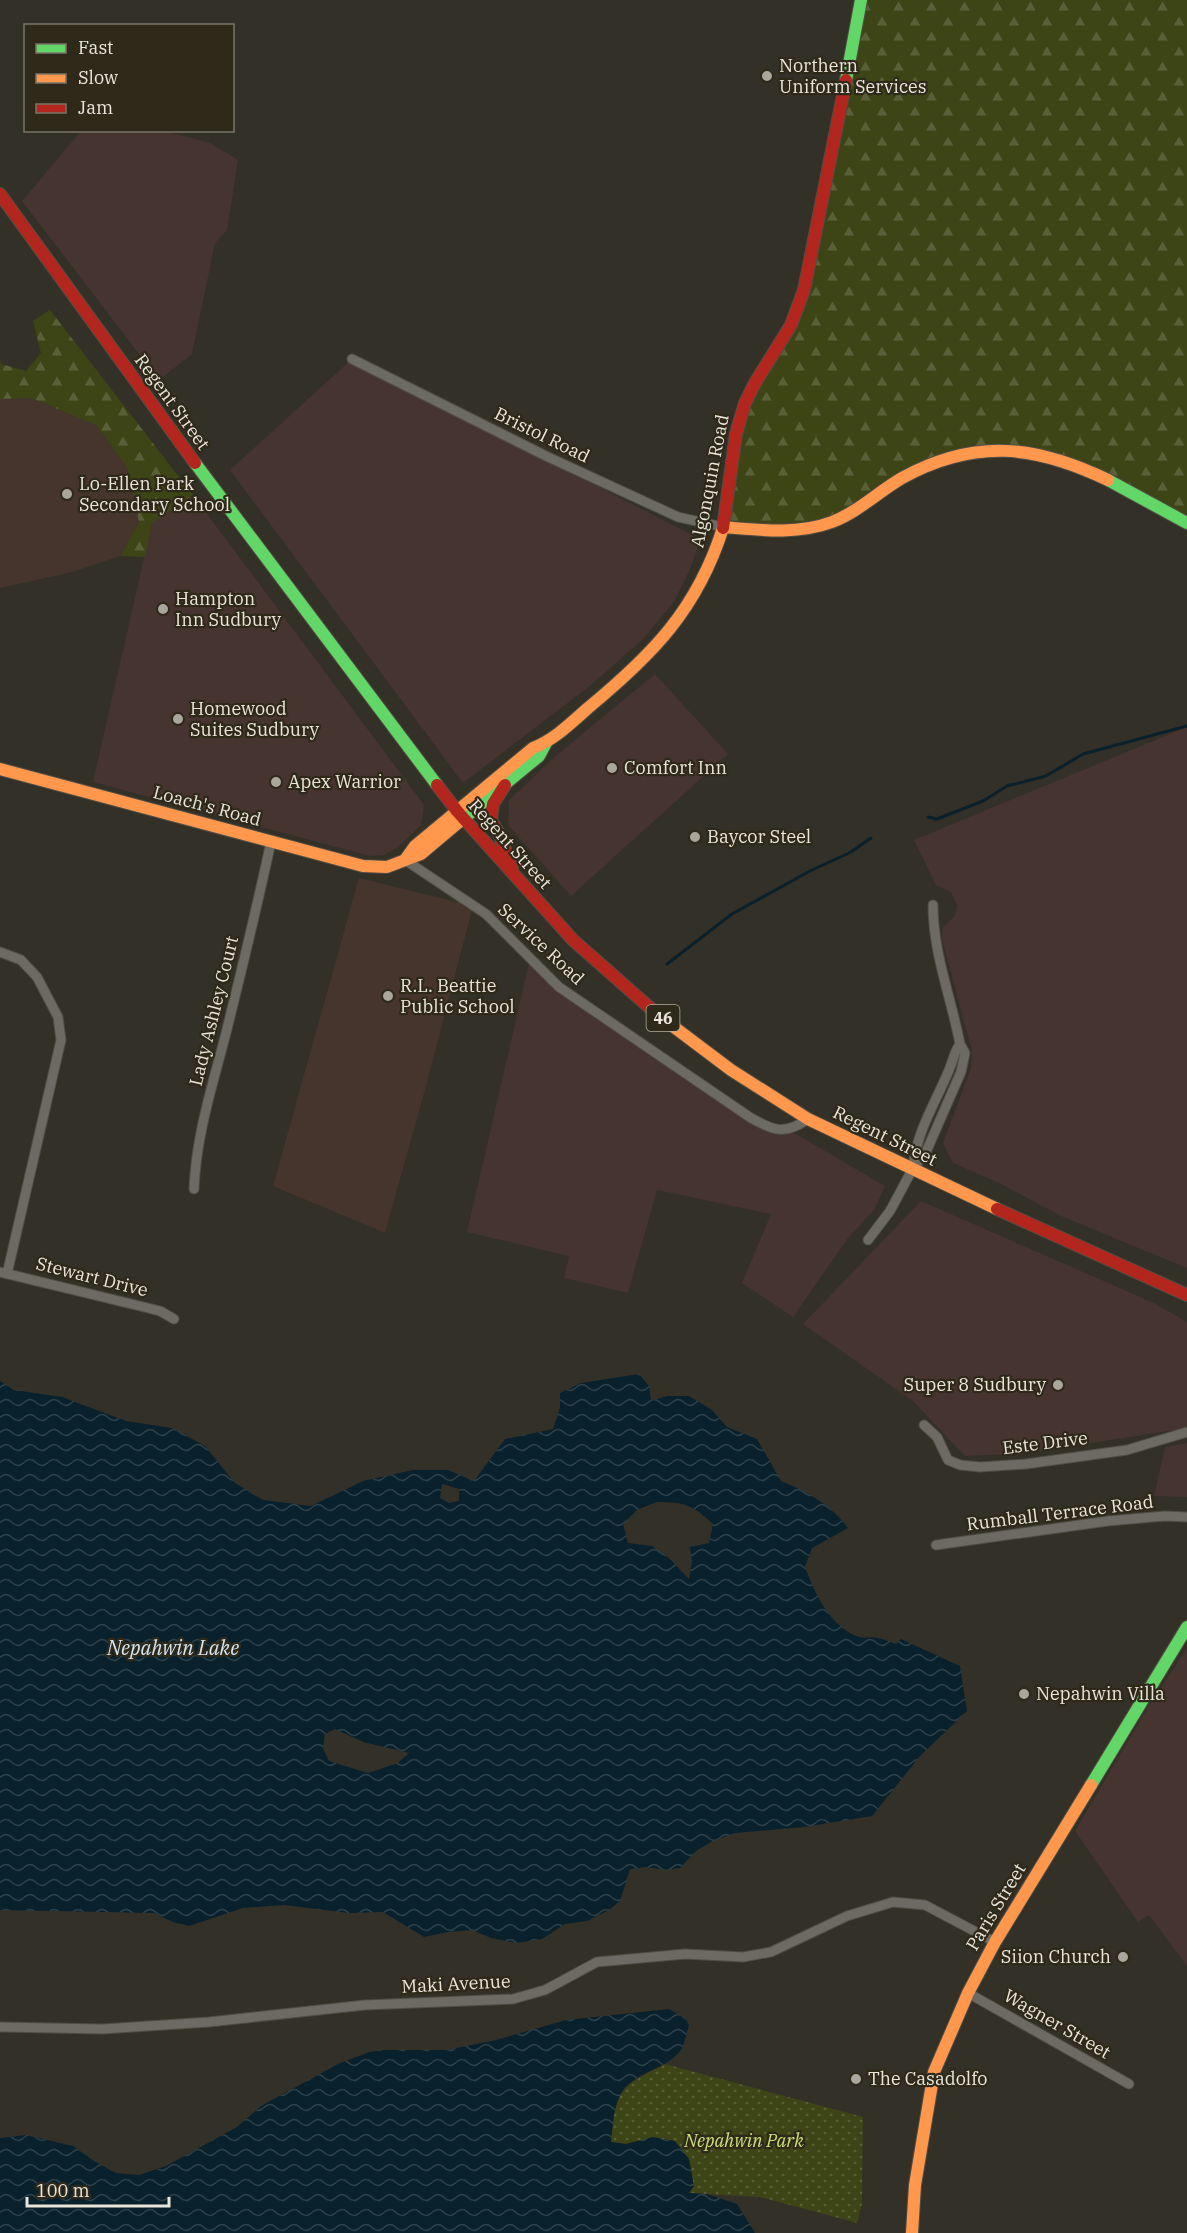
<svg xmlns="http://www.w3.org/2000/svg" width="1187" height="2233" font-family="'IBM Plex Serif',serif">
<style>
.commercial{fill:#463431}
.education{fill:#45352d}
.forest{fill:url(#forest-firs)}
.park{fill:url(#park-dots)}
.water{fill:url(#water-waves);fill-rule:evenodd}
.lines{fill:none;stroke-linecap:round;stroke-linejoin:round}
.stream{stroke:#09212c;stroke-width:3}
.street-casing{stroke:#504d45;stroke-width:11}
.fast-casing{stroke:#504d45;stroke-width:14}
.slow-casing{stroke:#504d45;stroke-width:14}
.jam-casing{stroke:#504d45;stroke-width:14}
.street{stroke:#6c6a63;stroke-width:9}
.fast{stroke:#63d668;stroke-width:12}
.slow{stroke:#ff974d;stroke-width:12}
.jam{stroke:#b3261e;stroke-width:12}
.poi-dot{fill:#a9a69c;stroke:#2e2919;stroke-width:2}
.labels{text-anchor:middle;stroke-width:4.5;stroke-linejoin:round;paint-order:stroke}
.shield{fill:#2e2919;stroke:#b1ada1;stroke-width:1.5}
.shield-label{font-size:16px;font-weight:bold;fill:#e9e5db}
.poi-label{font-size:18px;fill:#e9e5db;stroke:#2e2919;text-anchor:start}
.street-label{font-size:18px;fill:#e9e5db;stroke:#2e2919}
.park-label{font-size:18px;font-style:italic;fill:#cae075;stroke:#2e2919}
.water-label{font-size:20px;font-style:italic;fill:#d3e6f3;stroke:#2e2919}
</style>
<defs>
<pattern id="forest-firs" width="22" height="20" patternUnits="userSpaceOnUse" patternTransform="scale(1.5)"><rect width="22" height="20" fill="#3d4517"/><path d="M5 1l3.5 6h-7zM16 11l3.5 6h-7z" fill="#596038"/></pattern>
<pattern id="park-dots" width="8" height="8" patternUnits="userSpaceOnUse" patternTransform="scale(1.5)"><rect width="8" height="8" fill="#3d4517"/><path d="M2 2h.1M6 6h.1" fill="none" stroke="#596038" stroke-width="1.8" stroke-linecap="round"/></pattern>
<pattern id="water-waves" width="16" height="10" patternUnits="userSpaceOnUse" patternTransform="scale(1.5)"><rect width="16" height="10" fill="#09212c"/><path d="M0 5q4-4 8 0t8 0" fill="none" stroke="#2d414a"/></pattern>
</defs>
<rect width="100%" height="100%" fill="#333027"/>
<path class="commercial" d="M81,131H164L210,143L238,160L227,230L215,243L192,354L159,380L22,201Z
M352,359L692,535L699,545L690,569L674,602L643,639L591,685L463,783L230,470Z
M193,495L424,805L421,825L398,847L384,855L370,856L93,782L152,523Z
M655,674L728,754L571,896L508,825L509,800L558,754Z
M1187,727V1268L1061,1216L999,1183L953,1163L943,1143L971,1068L972,1051L942,939L943,927L955,916L957,905L951,892L936,885L914,840Z
M530,959L559,987L770,1128L789,1130L885,1186L874,1210L848,1238L793,1317L742,1283L771,1214L657,1190L628,1293L564,1278L569,1256L467,1232Z
M921,1201L1156,1304L1187,1322V1428L1026,1453L965,1456L913,1401L803,1324Z
M1187,1443V1497L1154,1496L1165,1447Z
M1187,1648V1966L1149,1915L1138,1922L1075,1831L1150,1704Z"/>
<path class="education" d="M31,398L96,425L127,467L139,522L120,556L72,572L0,588V399Z
M359,878L473,906L426,1086L385,1233L273,1186Z"/>
<path class="forest" d="M861,0H1187V523L1083,469L1032,452L937,460L852,512L804,529L723,527L736,431L802,300Z
M50,310L193,495L152,523L145,557L120,556L139,522L127,467L96,425L31,398L0,399V359L1,364L26,371L41,353L33,321Z"/>
<path class="park" d="M665,2064L863,2117L862,2204L857,2223L760,2197L689,2193L653,2137L626,2144L611,2142C616,2089 619,2088 665,2064Z"/>
<path class="water" d="M639,1374L649,1386L651,1401L667,1396H689L712,1410L727,1427L757,1439L781,1481C808,1492 830,1504 848,1528L812,1548L805,1567C815,1593 829,1626 859,1637C865,1639 871,1636 878,1638C884,1639 890,1642 896,1644L901,1639L960,1666L967,1711L921,1755L872,1816L804,1827L735,1833L713,1841L696,1851L680,1868L665,1870L646,1867L630,1869L620,1901L609,1910L587,1921L565,1924L542,1939L517,1943L491,1938L472,1930L448,1932L424,1937L383,1912L349,1913L284,1905L243,1908L189,1926L173,1922L154,1913L0,1910V1381L14,1390L62,1397L126,1421L172,1428L205,1446L235,1483L263,1500L311,1506L363,1481L413,1470H448L474,1481L505,1439L553,1429L560,1408V1393L581,1383ZM442,1484L459,1489V1501L449,1503L440,1498ZM657,1502C686,1502 692,1505 713,1524L709,1543L690,1547L692,1562L689,1579L669,1558L652,1546L628,1543L623,1524L637,1510ZM335,1729L363,1742L409,1753L398,1763L368,1773L329,1761L323,1748L325,1734Z
M669,2009L686,2019L689,2025C687,2032 685,2042 682,2048C669,2070 636,2070 622,2092C613,2107 613,2124 611,2142L626,2144L653,2137L675,2141L689,2159L694,2186L689,2193L707,2194L737,2204L755,2233H0V2138L26,2135L73,2146L94,2161L116,2173L139,2175L166,2166L237,2127L261,2106L338,2064L369,2052L384,2050H447L496,2040L566,2020Z"/>
<g class="lines">
<path class="stream" d="M928,817L937,819L983,801L1007,786L1046,776L1083,754L1187,726
M667,964L732,914L808,872L851,852L871,838"/>
<defs>
<path id="street" d="M352,359L548,457L678,517L723,527
M405,860L486,914L559,987L751,1118C774,1131 785,1135 808,1119
M0,952L21,960L37,977L58,1017L61,1040L7,1274
M913,1168C916,1132 936,1102 949,1070C953,1061 954,1052 960,1044
M194,1189C196,1135 213,1084 226,1033C242,969 257,906 271,842
M868,1240L890,1211L912,1170L926,1152L961,1072L965,1053L960,1044C951,997 933,953 933,905
M0,1272L148,1308L160,1311L174,1319
M924,1425L937,1437L948,1460L960,1465L980,1467L1026,1464L1127,1450L1187,1432
M936,1545L1108,1521L1165,1516L1187,1517
M968,1993L1129,2084
M0,2027L103,2029L209,2022L365,2005L513,1999L545,1990L597,1962L685,1954L743,1957L771,1952L847,1916L893,1902L925,1905L995,1942"/>
<path id="fast" d="M846,80L861,0
M195,463L437,785
M1108,480L1187,523
M459,822L539,756L546,743
M1091,1785L1187,1627"/>
<path id="slow" d="M723,527C759,530 797,535 832,522C858,512 878,492 902,478C975,438 1035,445 1108,480
M0,769L363,866L387,867L421,854L459,822
M405,860L415,846L533,748C554,740 571,723 588,708C652,655 697,610 723,528
M658,1015L731,1070L808,1119L997,1209
M912,2233L915,2185L934,2072L968,1993L995,1942L1091,1785"/>
<path id="jam" d="M0,194L195,463
M723,528L736,434L745,403L755,383L791,325L804,290L846,80
M437,785L457,811L573,940L658,1015
M505,785L493,804L491,820L500,836L512,868
M997,1209L1187,1295"/>
</defs>
<use href="#street" class="street-casing"/>
<use href="#fast" class="fast-casing"/>
<use href="#slow" class="slow-casing"/>
<use href="#jam" class="jam-casing"/>
<use href="#street" class="street"/>
<use href="#fast" class="fast"/>
<use href="#slow" class="slow"/>
<use href="#jam" class="jam"/>
</g>
<g class="poi-dot">
<circle cx="767" cy="76" r="6"/>
<circle cx="67" cy="494" r="6"/>
<circle cx="163" cy="609" r="6"/>
<circle cx="178" cy="719" r="6"/>
<circle cx="612" cy="768" r="6"/>
<circle cx="276" cy="782" r="6"/>
<circle cx="695" cy="837" r="6"/>
<circle cx="388" cy="996" r="6"/>
<circle cx="1058" cy="1385" r="6"/>
<circle cx="1024" cy="1694" r="6"/>
<circle cx="1123" cy="1957" r="6"/>
<circle cx="856" cy="2079" r="6"/>
</g>
<g class="labels">
<rect class="shield" x="646.5" y="1005" width="33" height="26" rx="4.5"/>
<g class="shield-label">
<text x="663" y="1024">46</text>
</g>
<g class="poi-label">
<text x="779" y="72">Northern<tspan x="779" dy="21">Uniform Services</tspan></text>
<text x="79" y="490">Lo-Ellen Park<tspan x="79" dy="21">Secondary School</tspan></text>
<text x="175" y="605">Hampton<tspan x="175" dy="21">Inn Sudbury</tspan></text>
<text x="190" y="715">Homewood<tspan x="190" dy="21">Suites Sudbury</tspan></text>
<text x="624" y="774">Comfort Inn</text>
<text x="288" y="788">Apex Warrior</text>
<text x="707" y="843">Baycor Steel</text>
<text x="400" y="992">R.L. Beattie<tspan x="400" dy="21">Public School</tspan></text>
<text x="1046" y="1391" text-anchor="end">Super 8 Sudbury</text>
<text x="1036" y="1700">Nepahwin Villa</text>
<text x="1111" y="1963" text-anchor="end">Siion Church</text>
<text x="868" y="2085">The Casadolfo</text>
</g>
<g class="street-label">
<text transform="translate(172 402) rotate(54)" y="6">Regent Street</text>
<text transform="translate(542 435) rotate(26)" y="6">Bristol Road</text>
<text transform="translate(710 481) rotate(-79)" y="6">Algonquin Road</text>
<text transform="translate(207 806) rotate(15)" y="6">Loach's Road</text>
<text transform="translate(510 844) rotate(48)" y="6">Regent Street</text>
<text transform="translate(541 944) rotate(43)" y="6">Service Road</text>
<text transform="translate(214 1011) rotate(-76)" y="6">Lady Ashley Court</text>
<text transform="translate(885 1136) rotate(26)" y="6">Regent Street</text>
<text transform="translate(92 1277) rotate(14)" y="6">Stewart Drive</text>
<text transform="translate(1045 1443) rotate(-7)" y="6">Este Drive</text>
<text transform="translate(1060 1513) rotate(-7)" y="6">Rumball Terrace Road</text>
<text transform="translate(996 1907) rotate(-59)" y="6">Paris Street</text>
<text transform="translate(456 1984) rotate(-3)" y="6">Maki Avenue</text>
<text transform="translate(1057 2024) rotate(30)" y="6">Wagner Street</text>
</g>
<g class="park-label">
<text x="744" y="2147">Nepahwin Park</text>
</g>
<g class="water-label">
<text x="173" y="1655">Nepahwin Lake</text>
</g>
</g>
<rect x="24" y="24" width="210" height="108" fill="#2e2919" stroke="#797467" stroke-width="1.5"/>
<rect x="36" y="44" width="30" height="9" fill="#63d668" stroke="#797467" stroke-width="1.5"/>
<text x="78" y="54" font-size="18" fill="#e9e5db">Fast</text>
<rect x="36" y="74" width="30" height="9" fill="#ff974d" stroke="#797467" stroke-width="1.5"/>
<text x="78" y="84" font-size="18" fill="#e9e5db">Slow</text>
<rect x="36" y="104" width="30" height="9" fill="#b3261e" stroke="#797467" stroke-width="1.5"/>
<text x="78" y="114" font-size="18" fill="#e9e5db">Jam</text>
<path d="M27 2197v9h142v-9" fill="none" stroke="#e9e5db" stroke-width="3"/>
<text x="36" y="2197" font-size="18" fill="#e9e5db" stroke="#2e2919" stroke-width="4.5" paint-order="stroke">100 m</text>
</svg>
